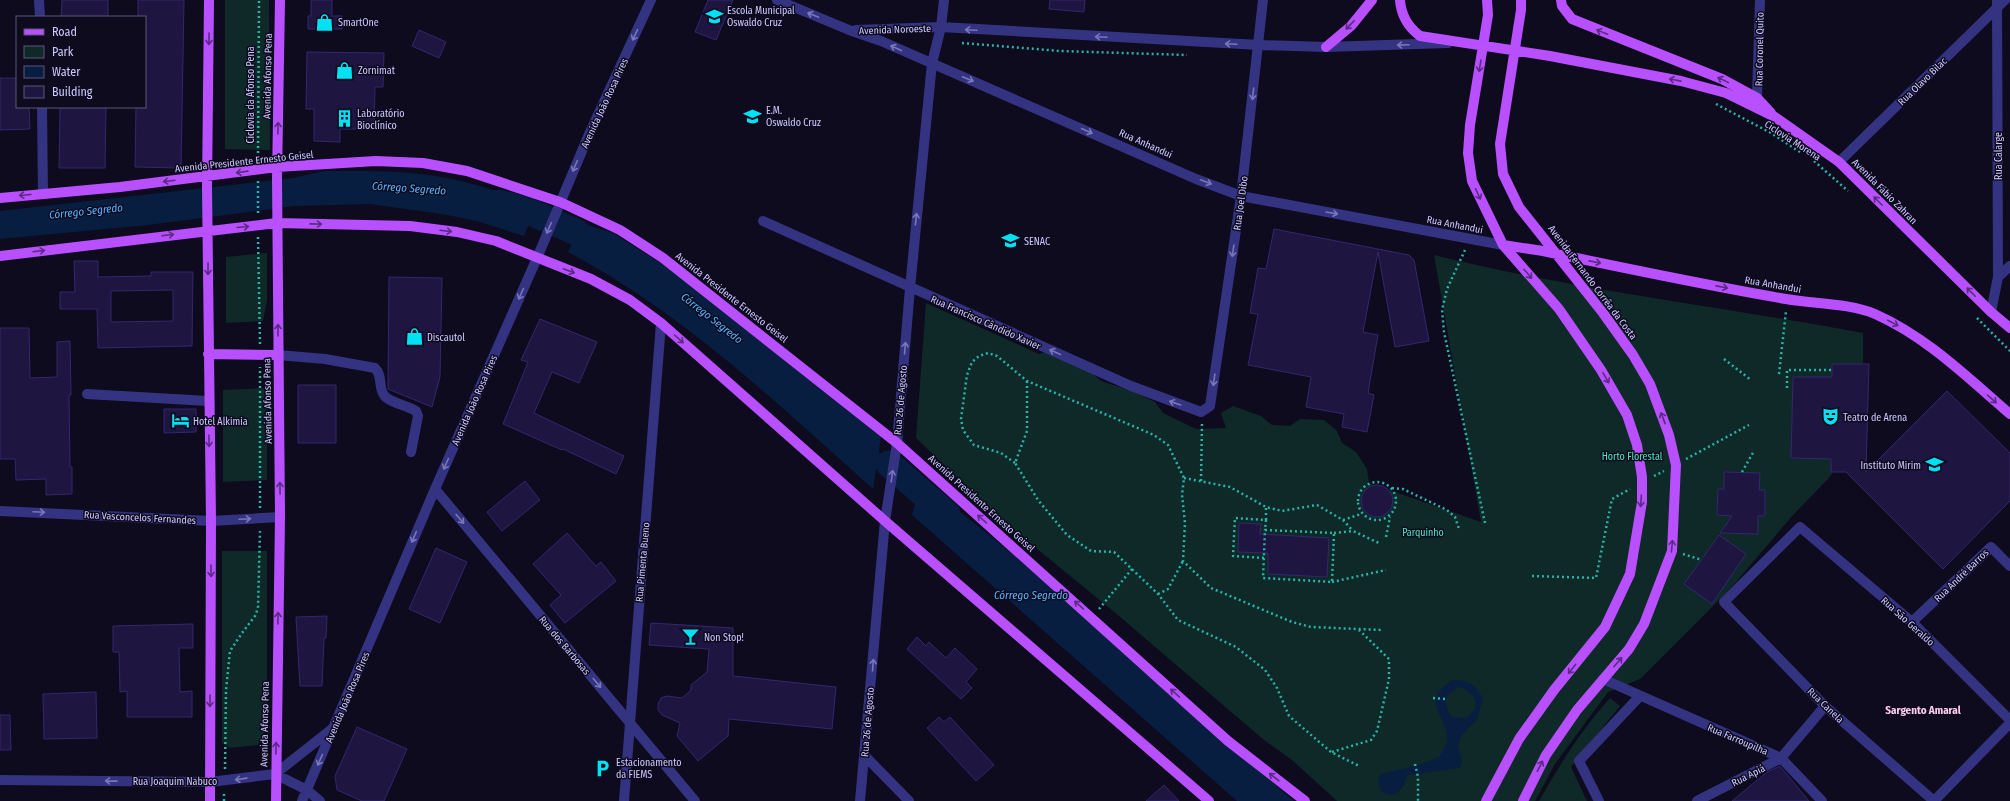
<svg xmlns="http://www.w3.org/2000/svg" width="2010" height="801" font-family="'Fira Sans Condensed',sans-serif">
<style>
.green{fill:#0e2928}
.water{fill:#081e41;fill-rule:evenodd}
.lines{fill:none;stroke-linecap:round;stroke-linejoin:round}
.stream{stroke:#081e41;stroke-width:4.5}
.river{stroke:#081e41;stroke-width:27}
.building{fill:#1e1641;stroke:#33276e;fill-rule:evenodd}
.path{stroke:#27b5a9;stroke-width:2.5;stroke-dasharray:2 3;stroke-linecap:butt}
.minor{stroke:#343381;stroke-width:10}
.major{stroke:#b950ff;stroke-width:10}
.oneway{stroke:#7976ba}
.oneway2{stroke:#5b2a84}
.labels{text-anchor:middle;stroke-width:3;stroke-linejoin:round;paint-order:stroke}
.poi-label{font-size:10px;fill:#cec9ff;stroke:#0e0b1f;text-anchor:start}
.street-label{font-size:10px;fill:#cec9ff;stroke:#0e0b1f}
.park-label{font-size:10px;fill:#4fe5bc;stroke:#0e0b1f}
.water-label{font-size:11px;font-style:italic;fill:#57b5ff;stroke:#0e0b1f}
.neighbourhood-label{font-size:11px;font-weight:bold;fill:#ffcbed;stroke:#0e0b1f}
</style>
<rect width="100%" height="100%" fill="#0e0b1f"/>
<path class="green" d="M225,0H269L270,150L225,149Z
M267,253V300L263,321L226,323V257Z
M1434,255C1575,290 1720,306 1863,333V370L1858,439L1828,479L1793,515L1730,589L1640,679L1608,692L1555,764L1535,801H1337L1292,760L1264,740L1119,616L964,489L965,485L916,438L926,303L1039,354L1049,351L1084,366L1101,381L1132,391L1155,402L1163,413L1196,429L1226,428L1221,413L1233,406L1261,416L1272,425L1290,426L1300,419L1324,420L1337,431L1342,443L1356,452L1367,469L1369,483L1481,522Z
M267,388V480L223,482V390Z
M222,551H267V727L258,745L230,748L222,743Z
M1610,698L1620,706L1571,767L1587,801H1539C1560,764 1582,729 1610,698Z"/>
<path class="water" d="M325,171C366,171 407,170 447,178C478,184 508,195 537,205L524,236L477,221L442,214L370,204L294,206L148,225L0,239V211L293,178Z
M582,223L613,233L670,269L881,437L873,489C777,403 683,313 568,252Z
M920,482C1018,552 1103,636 1193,715C1226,745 1261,772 1294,801H1237L912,515Z
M1453,680C1469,680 1476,684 1483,699L1477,719L1461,736L1458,745L1462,761L1460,768L1408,775C1405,781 1403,789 1398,792C1385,801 1374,787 1381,774L1415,766L1439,757C1442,752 1447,745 1447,740C1448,713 1417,703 1453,680ZM1459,687C1476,692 1482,705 1467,718L1452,717C1442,704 1444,694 1459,687Z"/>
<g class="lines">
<path class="stream" d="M874,451L889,464"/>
<path class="river" d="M499,203L528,211L576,232
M889,464L947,514"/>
</g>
<path class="building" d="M62,0H108V17H61Z
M138,0H184L181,168L135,167L136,107H145V17H138Z
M311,0H332V16H342V29H308V16H311Z
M708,0H733L716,40L695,32Z
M1050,0H1085L1084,12L1049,9Z
M419,30L446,42L439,58L412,46Z
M307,52L384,53L383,87H375L374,129H340V142L314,141V109H306Z
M0,78H17V107H29L30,129L0,130Z
M60,107H106L105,168H59Z
M1274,229L1409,255L1414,260L1429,341L1395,347L1378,252L1363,332L1378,335L1368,393L1374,395L1367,432L1342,427L1344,414L1306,407L1311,377L1248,365L1258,314L1250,313L1258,268L1266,269Z
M74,261H98V277L151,276V272H193L192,346L98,348L97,309H60V292H75ZM173,290V321L111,322V291Z
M389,277L442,278L440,377L432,407L388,389Z
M540,319L597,342L579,383L552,372L534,413L624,456L616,474L563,449L562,450L503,424L528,362L521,360Z
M0,328H29L30,378L57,377V342L70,341L71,395H69L70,467H72V494L46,495V479L16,480L15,459H0Z
M1832,364H1869L1866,472L1947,391L2010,453V501L1943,569L1846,472H1831V459L1791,458L1793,377H1832Z
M298,385H336V443H298Z
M164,409H196V432L164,433Z
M1724,472L1760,473L1759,490H1765V516H1758V534L1720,533L1732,516L1717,515L1718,489H1724Z
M525,481L540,500L502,531L487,512Z
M1361 501a16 16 0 1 1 32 0a16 16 0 1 1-32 0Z
M1239,523L1261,524L1260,534L1329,538L1327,577L1268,574V553L1238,552Z
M567,533L596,566L601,562L616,581L565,623L550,605L561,595L533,564Z
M1719,535L1746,554L1712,604L1684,584Z
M436,548L467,562L440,623L409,609Z
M327,616L326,638H324L322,686H300L296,617Z
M651,623L733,628V676L836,687L832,729L729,719L728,736L698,761L677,736L680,723L662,715L658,710V704L661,698L667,696L682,698L691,690V685L707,672L709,649L649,645Z
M193,624V648H179L180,692L192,691V717H127V691L120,692L119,652H113V626Z
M917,637L926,646L929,642L946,658L955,648L977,669L966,682L972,688L961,699L907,649Z
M96,692L97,738L44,739L43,694Z
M0,715H10L11,750H0Z
M939,717L944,722L950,717L994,765L976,781L927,728Z
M357,727L407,749L384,801H362L337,790L335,776Z
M1780,766L1809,801H1732L1767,772Z
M1164,785L1179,801H1146Z"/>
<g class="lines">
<path class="path" d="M962,43L1060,51L1187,55
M1716,104L1771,133L1800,152
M258,158L259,0
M1814,161L1848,191
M258,181V214
M258,237L260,344
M1465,250L1447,289L1442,310L1444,332L1485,523
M1977,318L2010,351
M1724,359L1751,380
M1779,374L1786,311
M1027,381V431L1015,463L1038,500L1067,535L1091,551L1114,552L1158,594L1178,620L1236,647L1265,670L1277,688L1289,716L1331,752L1359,766
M1787,388V370H1832
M1686,459L1749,425
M1015,463L1001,453L974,445L963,430L961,419L967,375L972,362L979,356L988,353L997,356L1027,381L1154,435L1168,445L1184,478L1182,495L1185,523L1183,561L1211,588L1292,622L1311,627L1382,630
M1742,472L1754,451
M1654,476L1664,471
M1184,478L1230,487L1266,507L1282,511L1317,505L1343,520L1353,531
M1201,481L1202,423
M1358 501a19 19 0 1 1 38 0a19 19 0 1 1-38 0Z
M1392,488L1403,489L1447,510L1455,517L1459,529
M260,508V367
M1266,520V507
M1343,520L1361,514
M1265,530L1334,533L1332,582L1263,578Z
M1334,533L1353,531L1381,544
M1386,537L1390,517
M1683,554L1702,560
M1264,558L1233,556L1235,518L1266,520L1265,530
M1532,576L1596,578L1612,499L1630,489
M1332,582L1386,570
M1158,594L1168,589L1183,561
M1099,609L1132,569
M1433,698L1446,699
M1332,752L1371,740L1377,731L1389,679V659L1359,630
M1415,764L1418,777V801
M225,769L226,690L230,651L242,633L255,616L258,608L260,531
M224,801V792"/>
<path class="minor" d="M39,0L40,17
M777,0L849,30L881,41L1196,179L1241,196L1503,245
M856,30L941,27L1259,45L1326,47L1448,43
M1756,106L1757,98L1760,0
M42,107L43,194
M1839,162L2005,0
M763,221L1131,386L1201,412L1210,406L1241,196L1263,0
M1998,277L2010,266
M1991,312L1998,277L1997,0
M278,355L325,359L375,368C383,376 378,387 384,395C388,402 408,406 416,411L418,416L411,452
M87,394L208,401
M435,489L695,801
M0,511L211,521L280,517
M1912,622L1991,547L2010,566
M1603,679L1781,758L1822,801
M2010,720L1912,622L1800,527L1724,602L1825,706L1934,801L2010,723
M865,756L909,801
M275,774L307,790L320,801
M0,780L210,782L275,774L332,729
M302,801L435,489L537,258L590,132L651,0
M624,801L661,323
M860,801L885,521L897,443L910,288L932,63L941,27L944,0
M1599,801L1579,761L1639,697
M1697,801L1781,758L1825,706"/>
<path class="major" d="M209,0L207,187L211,521L210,801
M1400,0C1401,15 1408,27 1420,36L1550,56L1681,81L1726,93L1775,117L1839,162L1991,312L2010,328
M1521,0V10L1500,144L1503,174L1519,207L1603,313L1633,355L1650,384L1669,435L1676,465L1672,551L1644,624L1629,649L1577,710L1546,755L1523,801
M1561,0L1562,6L1572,19L1722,79L1757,98L1771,113
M1326,47L1351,26L1372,0
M0,198L120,187L277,167L376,161L423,163L467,171L560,202L620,230L663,258L897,443L1228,741L1305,801
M1503,245L1543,251C1624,268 1705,285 1786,299C1813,304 1849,303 1875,314C1927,337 1968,378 2010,414
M0,256L277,223L410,226L457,232L496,241L591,279L630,300L661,323L885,521L1209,801
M208,354L278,355
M276,801L280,517L277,178L280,0
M1486,801L1519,739L1554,690L1605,627L1630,574L1642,502V477L1637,445L1627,415L1601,370L1559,309L1503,245L1472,181L1468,153L1470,125L1488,15L1487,0"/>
</g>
<defs><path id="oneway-shaft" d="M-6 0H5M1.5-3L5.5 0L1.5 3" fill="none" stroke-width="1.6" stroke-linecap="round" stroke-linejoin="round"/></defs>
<g class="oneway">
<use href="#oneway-shaft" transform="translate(813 15) rotate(-157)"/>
<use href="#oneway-shaft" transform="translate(971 30) rotate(-177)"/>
<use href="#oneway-shaft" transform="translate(635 35) rotate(115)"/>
<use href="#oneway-shaft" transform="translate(1101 37) rotate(-177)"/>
<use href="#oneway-shaft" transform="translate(1231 44) rotate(-177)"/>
<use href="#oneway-shaft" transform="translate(1403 45) rotate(178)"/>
<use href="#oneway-shaft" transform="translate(896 48) rotate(-156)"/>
<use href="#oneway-shaft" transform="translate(968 79) rotate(23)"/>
<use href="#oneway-shaft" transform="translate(1253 94) rotate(97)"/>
<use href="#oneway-shaft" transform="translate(1087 131) rotate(24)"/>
<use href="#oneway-shaft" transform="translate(575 166) rotate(113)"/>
<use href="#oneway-shaft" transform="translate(1206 182) rotate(21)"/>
<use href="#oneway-shaft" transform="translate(1332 213) rotate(10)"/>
<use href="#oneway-shaft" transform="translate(916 219) rotate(-84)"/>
<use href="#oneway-shaft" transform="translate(549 228) rotate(113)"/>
<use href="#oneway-shaft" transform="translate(1233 251) rotate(98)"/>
<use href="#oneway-shaft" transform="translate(521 294) rotate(114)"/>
<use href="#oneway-shaft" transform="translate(905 348) rotate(-85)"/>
<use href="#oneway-shaft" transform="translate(1055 352) rotate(-156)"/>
<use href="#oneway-shaft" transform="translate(1214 380) rotate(98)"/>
<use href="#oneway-shaft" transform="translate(1175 403) rotate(-161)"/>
<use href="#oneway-shaft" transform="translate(446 464) rotate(114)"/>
<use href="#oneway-shaft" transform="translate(892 476) rotate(-82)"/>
<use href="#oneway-shaft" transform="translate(39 512) rotate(3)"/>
<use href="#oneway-shaft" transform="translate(245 519) rotate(-3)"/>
<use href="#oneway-shaft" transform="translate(460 519) rotate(50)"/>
<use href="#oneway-shaft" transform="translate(414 537) rotate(113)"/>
<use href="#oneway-shaft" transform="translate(873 665) rotate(-85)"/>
<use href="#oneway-shaft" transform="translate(597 683) rotate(50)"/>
<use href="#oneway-shaft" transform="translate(320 760) rotate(113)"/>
<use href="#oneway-shaft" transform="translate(241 779) rotate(172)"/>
<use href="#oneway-shaft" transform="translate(111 781) rotate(-179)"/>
</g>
<g class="oneway2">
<use href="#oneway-shaft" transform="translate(1350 25) rotate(134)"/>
<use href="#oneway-shaft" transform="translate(1602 32) rotate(-158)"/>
<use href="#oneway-shaft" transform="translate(209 39) rotate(91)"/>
<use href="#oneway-shaft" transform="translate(1480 66) rotate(99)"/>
<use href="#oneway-shaft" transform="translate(1675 80) rotate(-169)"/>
<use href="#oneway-shaft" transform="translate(1723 80) rotate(-154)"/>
<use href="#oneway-shaft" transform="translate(278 128) rotate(-89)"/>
<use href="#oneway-shaft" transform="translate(242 172) rotate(172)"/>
<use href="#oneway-shaft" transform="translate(169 181) rotate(173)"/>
<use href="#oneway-shaft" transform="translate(1478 194) rotate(65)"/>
<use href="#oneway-shaft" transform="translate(25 195) rotate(175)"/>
<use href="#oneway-shaft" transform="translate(1878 201) rotate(-135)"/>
<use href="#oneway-shaft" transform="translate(316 224) rotate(1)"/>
<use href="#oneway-shaft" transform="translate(243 227) rotate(-5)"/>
<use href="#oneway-shaft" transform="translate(446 231) rotate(7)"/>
<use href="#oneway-shaft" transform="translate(168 235) rotate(-7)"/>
<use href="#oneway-shaft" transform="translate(39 251) rotate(-7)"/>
<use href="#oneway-shaft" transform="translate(1595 262) rotate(11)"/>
<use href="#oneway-shaft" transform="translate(208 269) rotate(90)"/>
<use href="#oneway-shaft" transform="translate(569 271) rotate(21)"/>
<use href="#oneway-shaft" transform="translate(1528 274) rotate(49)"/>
<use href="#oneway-shaft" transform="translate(1722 287) rotate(11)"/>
<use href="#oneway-shaft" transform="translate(1971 292) rotate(-135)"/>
<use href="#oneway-shaft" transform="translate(1893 323) rotate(28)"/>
<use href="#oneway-shaft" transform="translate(278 330) rotate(-90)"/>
<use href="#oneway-shaft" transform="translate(679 339) rotate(42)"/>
<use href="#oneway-shaft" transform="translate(1606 378) rotate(60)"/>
<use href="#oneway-shaft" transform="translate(1992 399) rotate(41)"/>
<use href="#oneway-shaft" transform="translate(1663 418) rotate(-111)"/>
<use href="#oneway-shaft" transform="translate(209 441) rotate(89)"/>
<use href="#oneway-shaft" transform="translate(280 488) rotate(-91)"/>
<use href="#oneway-shaft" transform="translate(1641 501) rotate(94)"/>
<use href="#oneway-shaft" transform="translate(982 519) rotate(-138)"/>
<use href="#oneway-shaft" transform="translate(1672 546) rotate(-84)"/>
<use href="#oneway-shaft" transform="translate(211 571) rotate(90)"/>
<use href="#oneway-shaft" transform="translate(1079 605) rotate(-138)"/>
<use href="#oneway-shaft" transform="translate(278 618) rotate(-89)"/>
<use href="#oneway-shaft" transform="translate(1618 662) rotate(-49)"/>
<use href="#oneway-shaft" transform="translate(1572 669) rotate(128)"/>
<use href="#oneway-shaft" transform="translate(1175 693) rotate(-138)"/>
<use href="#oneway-shaft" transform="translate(210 701) rotate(90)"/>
<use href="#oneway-shaft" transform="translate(276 748) rotate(-89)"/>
<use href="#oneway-shaft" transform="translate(1540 766) rotate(-63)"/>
<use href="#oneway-shaft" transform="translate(1274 777) rotate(-142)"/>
</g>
<defs>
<symbol id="school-bare" viewBox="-9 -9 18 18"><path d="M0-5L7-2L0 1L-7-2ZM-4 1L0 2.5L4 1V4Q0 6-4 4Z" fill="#00e1f4" stroke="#0e0b1f" stroke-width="2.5" paint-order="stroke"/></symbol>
<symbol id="shop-bare" viewBox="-9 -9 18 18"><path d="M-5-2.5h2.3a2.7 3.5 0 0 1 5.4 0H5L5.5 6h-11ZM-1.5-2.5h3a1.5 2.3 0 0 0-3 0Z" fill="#00e1f4" stroke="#0e0b1f" stroke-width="2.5" paint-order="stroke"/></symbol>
<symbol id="building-bare" viewBox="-9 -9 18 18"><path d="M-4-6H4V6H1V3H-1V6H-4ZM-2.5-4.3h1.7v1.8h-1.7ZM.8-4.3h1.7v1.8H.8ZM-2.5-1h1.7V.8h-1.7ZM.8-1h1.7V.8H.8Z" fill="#00e1f4" stroke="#0e0b1f" stroke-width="2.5" paint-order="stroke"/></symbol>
<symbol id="university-bare" viewBox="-9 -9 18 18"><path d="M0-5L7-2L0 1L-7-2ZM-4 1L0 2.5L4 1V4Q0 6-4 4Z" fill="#00e1f4" stroke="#0e0b1f" stroke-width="2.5" paint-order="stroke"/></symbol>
<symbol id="theatre-bare" viewBox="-9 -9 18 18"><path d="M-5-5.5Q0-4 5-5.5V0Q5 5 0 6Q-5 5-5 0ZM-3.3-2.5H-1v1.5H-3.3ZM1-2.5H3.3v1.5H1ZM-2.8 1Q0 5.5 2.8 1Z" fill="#00e1f4" stroke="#0e0b1f" stroke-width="2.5" paint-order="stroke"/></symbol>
<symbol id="hotel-bare" viewBox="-9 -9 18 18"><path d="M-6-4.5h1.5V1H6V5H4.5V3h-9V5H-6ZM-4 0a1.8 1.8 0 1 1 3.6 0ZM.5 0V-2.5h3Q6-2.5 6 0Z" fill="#00e1f4" stroke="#0e0b1f" stroke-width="2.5" paint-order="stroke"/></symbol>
<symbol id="bar-bare" viewBox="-9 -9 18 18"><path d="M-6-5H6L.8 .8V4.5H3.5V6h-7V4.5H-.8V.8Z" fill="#00e1f4" stroke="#0e0b1f" stroke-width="2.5" paint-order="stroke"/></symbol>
<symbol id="parking-bare" viewBox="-9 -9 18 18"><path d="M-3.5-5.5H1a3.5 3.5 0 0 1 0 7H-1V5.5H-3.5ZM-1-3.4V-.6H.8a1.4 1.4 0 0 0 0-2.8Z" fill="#00e1f4" stroke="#0e0b1f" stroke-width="2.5" paint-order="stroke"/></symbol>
</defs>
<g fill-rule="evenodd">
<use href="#school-bare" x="702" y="4" width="25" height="25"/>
<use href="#shop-bare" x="312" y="10" width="25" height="25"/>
<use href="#shop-bare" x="332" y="58" width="25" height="25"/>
<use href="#school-bare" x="740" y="104" width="25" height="25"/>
<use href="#building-bare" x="332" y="106" width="25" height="25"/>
<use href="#university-bare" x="998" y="228" width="25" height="25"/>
<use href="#shop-bare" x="402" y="324" width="25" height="25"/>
<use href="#theatre-bare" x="1818" y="404" width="25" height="25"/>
<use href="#hotel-bare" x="168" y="408" width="25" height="25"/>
<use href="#school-bare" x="1922" y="452" width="25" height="25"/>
<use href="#bar-bare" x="678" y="624" width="25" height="25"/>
<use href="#parking-bare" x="590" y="756" width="25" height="25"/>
</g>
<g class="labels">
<g class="poi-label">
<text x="727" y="14">Escola Municipal<tspan x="727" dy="12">Oswaldo Cruz</tspan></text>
<text x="338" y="26">SmartOne</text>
<text x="358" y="74">Zornimat</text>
<text x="766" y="114">E.M.<tspan x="766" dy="12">Oswaldo Cruz</tspan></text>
<text x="357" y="117">Laboratório<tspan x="357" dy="12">Bioclínico</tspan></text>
<text x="1024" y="245">SENAC</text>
<text x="427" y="341">Discautol</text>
<text x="1843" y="421">Teatro de Arena</text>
<text x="193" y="425">Hotel Alkimia</text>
<text x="1921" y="469" text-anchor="end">Instituto Mirim</text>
<text x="704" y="641">Non Stop!</text>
<text x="616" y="766">Estacionamento<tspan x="616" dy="12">da FIEMS</tspan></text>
</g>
<g class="street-label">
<text transform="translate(895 29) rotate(-2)" y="4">Avenida Noroeste</text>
<text transform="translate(1759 49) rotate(-89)" y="4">Rua Coronel Quito</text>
<text transform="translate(267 76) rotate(-89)" y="4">Avenida Afonso Pena</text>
<text transform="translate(1922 81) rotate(-44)" y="4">Rua Olavo Bilac</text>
<text transform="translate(250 95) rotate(-90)" y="4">Ciclovia da Afonso Pena</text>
<text transform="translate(604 103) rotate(-65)" y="4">Avenida João Rosa Pires</text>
<text transform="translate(1793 140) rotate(33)" y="4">Ciclovia Morena</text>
<text transform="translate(1146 143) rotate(24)" y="4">Rua Anhandui</text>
<text transform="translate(1998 156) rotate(-90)" y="4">Rua Calarge</text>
<text transform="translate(244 161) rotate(-6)" y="4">Avenida Presidente Ernesto Geisel</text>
<text transform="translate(1885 191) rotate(45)" y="4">Avenida Fábio Zahran</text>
<text transform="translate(1240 203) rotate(-82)" y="4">Rua Joel Dibo</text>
<text transform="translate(1455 224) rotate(11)" y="4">Rua Anhandui</text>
<text transform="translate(1593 282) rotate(53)" y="4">Avenida Fernando Corrêa da Costa</text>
<text transform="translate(1773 284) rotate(10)" y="4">Rua Anhandui</text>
<text transform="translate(732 297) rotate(38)" y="4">Avenida Presidente Ernesto Geisel</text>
<text transform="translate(986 322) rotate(24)" y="4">Rua Francisco Cândido Xavier</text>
<text transform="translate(474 400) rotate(-66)" y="4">Avenida João Rosa Pires</text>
<text transform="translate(900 400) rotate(-85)" y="4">Rua 26 de Agosto</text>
<text transform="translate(267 401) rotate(-91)" y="4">Avenida Afonso Pena</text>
<text transform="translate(982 503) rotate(42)" y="4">Avenida Presidente Ernesto Geisel</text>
<text transform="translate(140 517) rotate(3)" y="4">Rua Vasconcelos Fernandes</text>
<text transform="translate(642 562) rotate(-85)" y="4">Rua Pimenta Bueno</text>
<text transform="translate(1961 575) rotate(-44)" y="4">Rua André Barros</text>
<text transform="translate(1908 621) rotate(42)" y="4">Rua São Geraldo</text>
<text transform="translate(565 645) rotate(50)" y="4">Rua dos Barbosas</text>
<text transform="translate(347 697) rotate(-67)" y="4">Avenida João Rosa Pires</text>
<text transform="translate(1826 705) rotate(44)" y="4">Rua Canela</text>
<text transform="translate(867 722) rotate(-85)" y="4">Rua 26 de Agosto</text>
<text transform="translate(264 724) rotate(-89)" y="4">Avenida Afonso Pena</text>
<text transform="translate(1738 739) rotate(23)" y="4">Rua Farroupilha</text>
<text transform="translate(1748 775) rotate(-27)" y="4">Rua Apiá</text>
<text x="175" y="785">Rua Joaquim Nabuco</text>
</g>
<g class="park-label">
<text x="1632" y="460">Horto Florestal</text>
<text x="1423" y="536">Parquinho</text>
</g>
<g class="water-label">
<text transform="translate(409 188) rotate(4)" y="4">Córrego Segredo</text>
<text transform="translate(86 211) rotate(-6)" y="4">Córrego Segredo</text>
<text transform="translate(712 318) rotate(38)" y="4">Córrego Segredo</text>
<text x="1031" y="599">Córrego Segredo</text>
</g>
<g class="neighbourhood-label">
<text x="1923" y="714">Sargento Amaral</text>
</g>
</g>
<rect x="16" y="16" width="130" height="92" fill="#0e0b1f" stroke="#5b5779"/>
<rect x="24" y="29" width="20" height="6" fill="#b950ff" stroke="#5b5779"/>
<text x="52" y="36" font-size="12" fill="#cec9ff">Road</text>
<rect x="24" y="46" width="20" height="12" fill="#0e2928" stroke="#5b5779"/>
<text x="52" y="56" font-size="12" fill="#cec9ff">Park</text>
<rect x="24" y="66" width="20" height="12" fill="#081e41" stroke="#5b5779"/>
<text x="52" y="76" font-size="12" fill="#cec9ff">Water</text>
<rect x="24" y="86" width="20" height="12" fill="#1e1641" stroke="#5b5779"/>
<text x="52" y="96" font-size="12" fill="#cec9ff">Building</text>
</svg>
